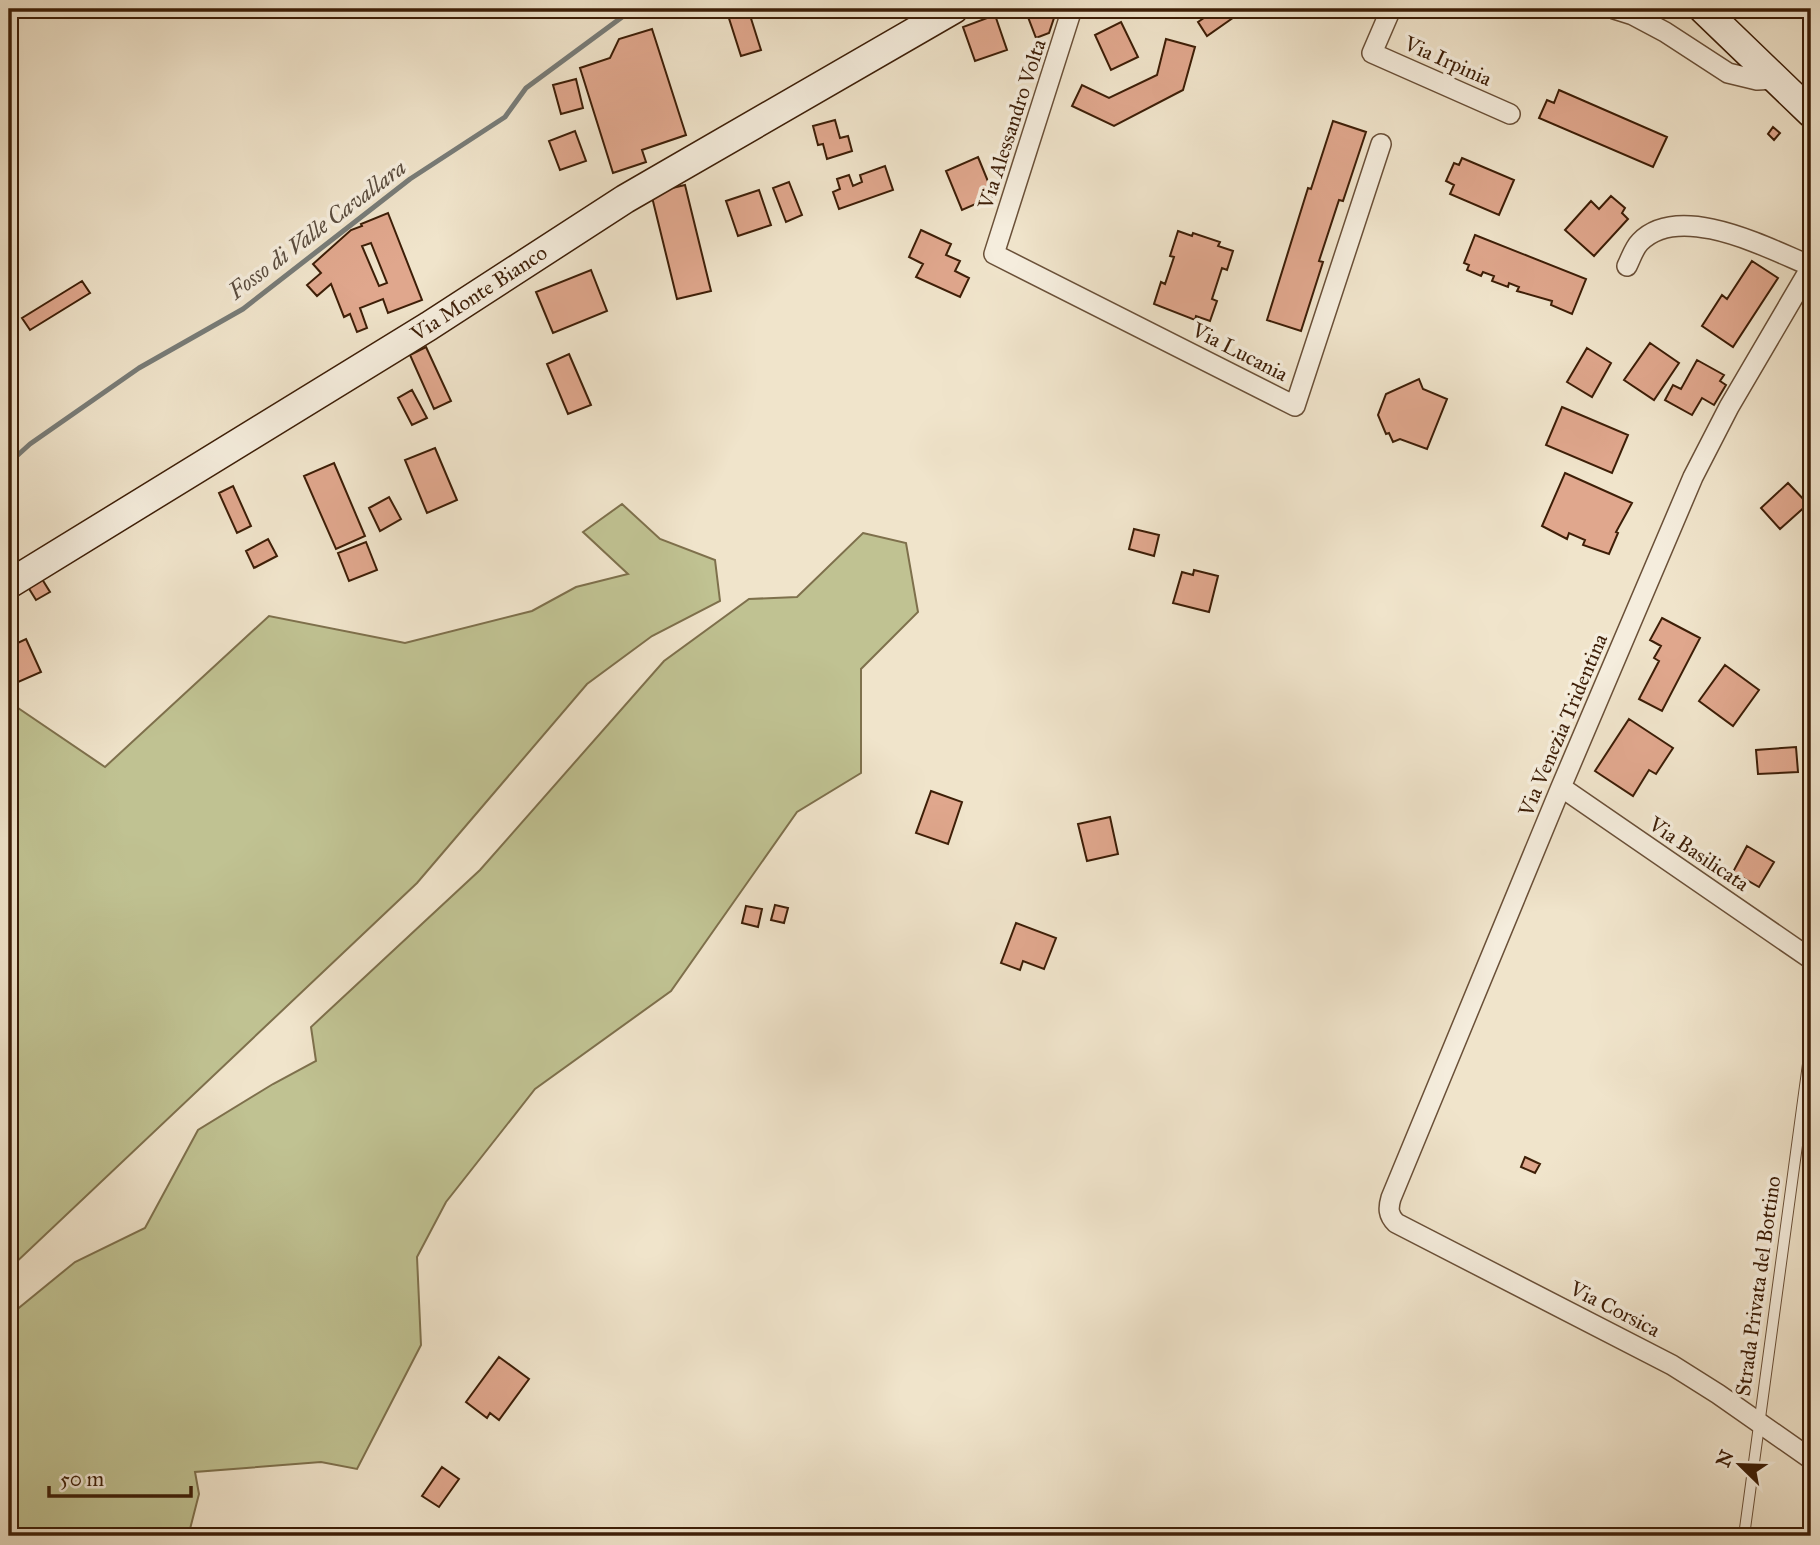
<svg xmlns="http://www.w3.org/2000/svg" width="1820" height="1545" font-family="'IM FELL Great Primer',serif">
<style>
.green{fill:#c0c292;stroke:#7e704c;stroke-width:2}
.lines{fill:none;stroke-linecap:round;stroke-linejoin:round}
.stream{stroke:#787c78;stroke-width:5}
.building{fill:#e0a78d;stroke:#3d1e07;stroke-width:2;fill-rule:evenodd}
.lane-casing{stroke:#6a5038;stroke-width:12}
.street-casing{stroke:#6a5038;stroke-width:22}
.secondary-casing{stroke:#3d1e07;stroke-width:31}
.lane{stroke:#f5eddd;stroke-width:10}
.street{stroke:#f5eddd;stroke-width:19}
.secondary{stroke:#f5eddd;stroke-width:28}
.labels{text-anchor:middle;stroke-width:7;stroke-linejoin:round;paint-order:stroke}
.street-label{font-size:21px;fill:#3d1e07;stroke:#f5eddd}
.water-label{font-size:23px;font-style:italic;fill:#5b4d3f;stroke:#f5eddd}
</style>
<rect width="100%" height="100%" fill="#f0e4cb"/>
<filter id="stains"><feTurbulence type="fractalNoise" baseFrequency=".00286" numOctaves="4"/><feColorMatrix values="0 0 0 0 .2 0 0 0 0 .09 0 0 0 0 .02 0 0 0 .5 -.17"/></filter>
<radialGradient id="worn" r=".72"><stop offset=".6" stop-color="#630" stop-opacity="0"/><stop offset="1" stop-color="#630" stop-opacity=".3"/></radialGradient>
<path class="green" d="M622,504L660,539L715,560L720,601L652,636L587,684L417,883L9,1269V709L18,708L105,767L269,616L405,643L532,611L576,587L628,574L583,532Z
M863,533L906,543L918,612L861,669V773L797,812L671,991L535,1089L446,1202L417,1257L421,1345L357,1469L321,1462L195,1472L199,1494L190,1529L9,1535V1316L75,1262L145,1228L198,1130L273,1084L316,1061L311,1027L480,870L664,661L749,599L797,597Z"/>
<g class="lines">
<path class="stream" d="M9,463L30,444L139,368L243,309L410,179L505,117L526,88L633,9"/>
</g>
<path class="building" d="M726,9H748L761,50L741,56Z
M1042,9H1057L1049,33L1036,38L1028,17L1043,12Z
M1217,9H1233L1237,15L1207,36L1198,22Z
M995,15L1007,50L975,61L963,27Z
M1121,22L1138,57L1111,70L1095,35Z
M652,29L686,135L642,150L646,162L613,173L580,68L610,58L619,39Z
M1166,39L1195,47L1183,90L1114,126L1072,106L1082,85L1109,98L1157,75Z
M576,79L583,108L561,114L553,85Z
M1559,90L1667,137L1653,167L1539,118L1547,100L1554,103Z
M835,120L840,138L848,136L852,151L827,159L823,144L818,145L813,126Z
M1333,121L1366,132L1343,201L1339,200L1319,261L1323,262L1301,331L1267,320L1308,188L1311,189Z
M1773,127L1780,133L1774,140L1768,134Z
M575,131L586,161L560,170L549,141Z
M978,157L994,196L962,210L946,171Z
M1462,158L1514,180L1499,215L1450,194L1454,185L1446,181L1454,163L1459,165Z
M885,166L893,190L839,209L833,192L840,189L837,179L849,175L853,186L862,182L860,175Z
M789,182L802,215L786,222L773,188Z
M685,185L711,291L677,299L651,193Z
M759,190L771,225L738,236L726,201Z
M1611,196L1625,208L1622,213L1628,219L1594,256L1565,230L1591,201L1599,209Z
M388,213L422,300L388,313L383,299L360,308L367,328L357,332L350,314L344,317L331,284L317,296L307,285L321,273L313,264L351,230L362,226L361,224ZM371,243L387,283L379,286L362,246Z
M921,230L951,244L946,255L960,261L955,271L969,278L960,297L916,277L923,264L909,257Z
M1178,231L1192,236L1193,233L1220,242L1218,246L1233,251L1227,270L1222,268L1212,299L1217,301L1210,321L1196,316L1195,320L1154,304L1161,282L1165,284L1174,257L1170,256Z
M1475,235L1586,279L1572,314L1551,305L1552,301L1517,291L1519,287L1509,283L1508,287L1492,281L1494,276L1483,272L1481,276L1467,270L1469,265L1464,263Z
M1752,261L1778,278L1733,347L1702,326L1722,295L1727,299Z
M591,270L607,311L553,333L536,292Z
M82,281L90,293L30,330L22,318Z
M1650,343L1679,363L1654,400L1624,380Z
M426,347L451,401L434,409L410,355Z
M1587,348L1611,363L1592,397L1567,382Z
M569,354L591,405L568,414L547,364Z
M1697,360L1724,375L1720,381L1726,385L1714,405L1702,398L1692,415L1665,400L1673,385L1681,389Z
M1419,379L1423,389L1447,399L1427,449L1400,439L1393,442L1389,433L1386,434L1378,415L1386,394Z
M412,390L427,418L412,425L398,398Z
M1562,407L1628,435L1612,473L1546,445Z
M435,448L457,500L427,513L405,460Z
M334,463L365,536L336,549L304,476Z
M1565,473L1632,503L1616,532L1618,533L1609,554L1583,545L1585,540L1569,533L1567,539L1542,526Z
M1788,483L1808,504L1780,529L1761,508Z
M233,486L251,526L237,533L219,493Z
M389,497L401,519L380,531L369,508Z
M1134,529L1159,535L1154,556L1129,549Z
M268,539L277,556L254,568L246,551Z
M366,542L377,570L349,581L338,553Z
M1194,570L1218,576L1209,612L1173,603L1182,572L1193,575Z
M42,579L50,592L36,600L28,587Z
M1662,618L1700,638L1662,711L1639,699L1659,661L1654,658L1661,646L1650,640Z
M26,639L41,672L9,686V647Z
M1725,665L1759,690L1733,726L1699,701Z
M1629,719L1673,748L1656,774L1649,770L1633,796L1595,771Z
M1796,747L1798,772L1758,774L1756,750Z
M931,791L962,802L948,844L916,833Z
M1110,817L1118,854L1087,861L1078,824Z
M1747,846L1774,862L1759,887L1733,872Z
M775,905L788,908L784,923L771,920Z
M746,906L762,909L758,927L742,923Z
M1016,923L1056,938L1044,969L1023,961L1020,970L1001,963Z
M1525,1157L1540,1164L1535,1173L1521,1167Z
M499,1357L529,1379L499,1420L490,1413L487,1418L466,1402Z
M442,1467L459,1479L439,1507L422,1496Z"/>
<g class="lines">
<defs>
<path id="lane" d="M1744,1536L1811,1042"/>
<path id="street" d="M1072,9L994,254L1295,406L1381,144
M1391,9L1372,53L1510,114
M1614,9L1633,15L1665,32L1728,73L1757,80L1777,79
M1627,266C1631,258 1634,248 1640,242C1680,201 1769,249 1811,266
M1811,267L1729,407L1693,477L1561,787L1391,1198C1388,1208 1388,1215 1396,1223L1672,1365L1718,1394L1811,1459
M1561,787L1811,959"/>
<path id="secondary" d="M1703,9L1811,113
M9,584L429,326L625,199L954,9"/>
</defs>
<use href="#lane" class="lane-casing"/>
<use href="#street" class="street-casing"/>
<use href="#secondary" class="secondary-casing"/>
<use href="#lane" class="lane"/>
<use href="#street" class="street"/>
<use href="#secondary" class="secondary"/>
</g>
<g class="labels">
<g class="street-label">
<text transform="translate(1448 61) rotate(24)" y="7">Via Irpinia</text>
<text transform="translate(1012 124) rotate(-72)" y="7">Via Alessandro Volta</text>
<text transform="translate(479 293) rotate(-33)" y="7">Via Monte Bianco</text>
<text transform="translate(1240 352) rotate(27)" y="7">Via Lucania</text>
<text transform="translate(1563 725) rotate(-67)" y="7">Via Venezia Tridentina</text>
<text transform="translate(1699 854) rotate(34)" y="7">Via Basilicata</text>
<text transform="translate(1758 1286) rotate(-82)" y="7">Strada Privata del Bottino</text>
<text transform="translate(1615 1309) rotate(27)" y="7">Via Corsica</text>
</g>
<g class="water-label">
<text transform="translate(317 229) rotate(-37)" y="8">Fosso di Valle Cavallara</text>
</g>
</g>
<rect width="1820" height="1545" fill="none" stroke="#f0e4cb" stroke-width="35"/>
<rect x="10" y="10" width="1799" height="1524" fill="none" stroke="#3d1e07" stroke-width="3.5"/>
<rect x="18" y="18" width="1785" height="1510" fill="none" stroke="#3d1e07" stroke-width="2"/>
<g transform="translate(1740 1465) rotate(293)" stroke="#f5eddd" stroke-width="5" paint-order="stroke">
<path d="M0-5L12 26L0 18L-12 26Z" fill="#3d1e07"/>
<text y="-10" font-size="19" font-weight="bold" text-anchor="middle" fill="#3d1e07">N</text>
</g>
<path d="M49 1486v10h142v-10" fill="none" stroke="#3d1e07" stroke-width="3.5"/>
<text x="60" y="1486" font-size="21" fill="#3d1e07" stroke="#f5eddd" stroke-width="5" paint-order="stroke">50 m</text>
<rect width="100%" height="100%" filter="url(#stains)"/>
<rect width="100%" height="100%" fill="url(#worn)"/>
</svg>
